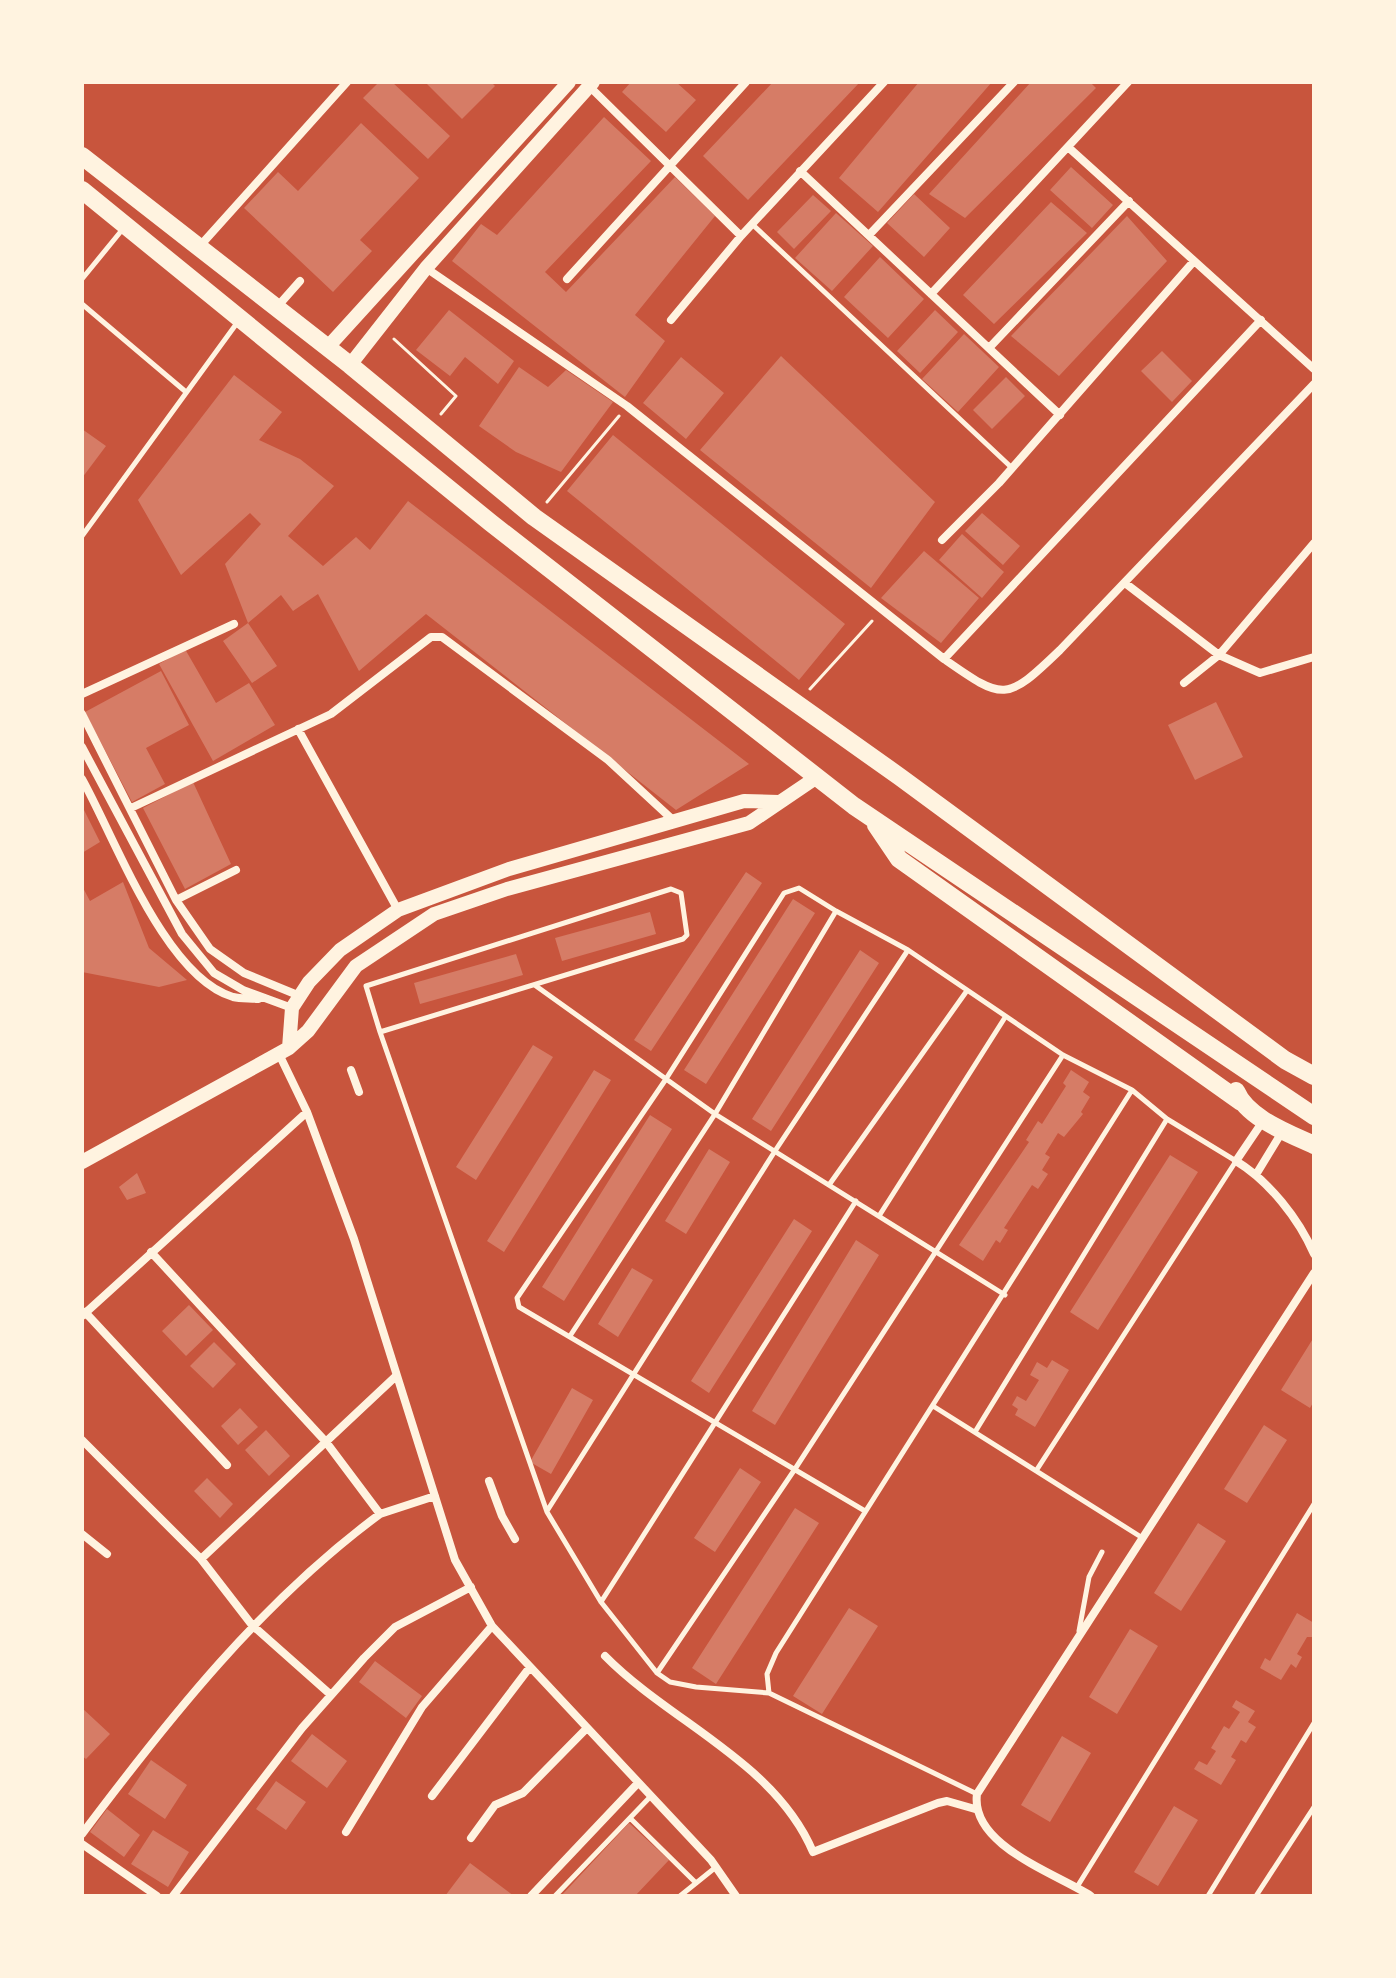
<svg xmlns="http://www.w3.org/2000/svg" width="1396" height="1978" font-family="'Exo 2',sans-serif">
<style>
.building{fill:#d67c66}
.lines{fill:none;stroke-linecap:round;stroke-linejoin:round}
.path{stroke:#fff3e0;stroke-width:3}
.service{stroke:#fff3e0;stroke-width:5}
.minor{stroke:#fff3e0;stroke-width:8}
.tertiary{stroke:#fff3e0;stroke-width:14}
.trunk{stroke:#fff3e0;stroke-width:18}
</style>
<rect width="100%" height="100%" fill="#c8553d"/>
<path class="building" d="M379,82H392L450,136L428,159L363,98Z
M425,82H491L495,86L462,119Z
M631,82H676L696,100L666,132L622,92Z
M773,82H860L748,200L703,156Z
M919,82H992L878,212L839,178Z
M1031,82H1090L1096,88L965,218L929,194Z
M604,117L651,161L545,272L566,292L675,177L715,216L635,315L665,341L625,397L452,261L481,224L497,235Z
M361,123L419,178L360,240L372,251L333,292L244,208L278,172L298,191Z
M1071,167L1113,205L1092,228L1050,190Z
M914,194L950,228L924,257L887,223Z
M813,195L831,211L794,249L777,232Z
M1051,202L1087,233L994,324L963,295Z
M836,213L873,246L832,291L795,258Z
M1127,216L1167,261L1059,376L1011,336Z
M880,257L924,299L888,338L844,297Z
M449,310L514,361L498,384L465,357L450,376L416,350Z
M935,310L958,332L920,373L897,351Z
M964,334L999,367L958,412L922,379Z
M1162,351L1192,381L1172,402L1141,371Z
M781,356L935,502L871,588L700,450Z
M681,357L724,393L686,439L643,403Z
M519,367L548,387L566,370L613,402L561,472L516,452L479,426Z
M234,375L282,412L259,440L300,459L334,486L288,536L323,566L356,537L370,550L408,501L749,764L676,810L426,614L359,671L318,594L293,611L281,595L248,623L225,564L261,524L250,513L181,575L138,500Z
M1006,377L1025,396L992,429L973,410Z
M82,429L106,446L82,478Z
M613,435L845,624L799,680L567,491Z
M982,513L1020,546L1003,565L965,531Z
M962,534L1004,572L982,598L939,560Z
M924,551L979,598L941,643L881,598Z
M248,623L277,666L252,683L223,641Z
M185,649L216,703L249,683L275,725L213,761L159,664Z
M161,671L189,725L146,748L165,784L132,802L85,712Z
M1216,702L1243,757L1195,780L1168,725Z
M193,782L231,864L185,889L143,808Z
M82,806L100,842L82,853Z
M746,872L762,883L651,1051L634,1040Z
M123,882L149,948L187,980L159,987L82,972V886L90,901Z
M793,899L815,913L706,1084L684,1070Z
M650,912L656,934L562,961L555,938Z
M860,950L879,963L771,1131L752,1119Z
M516,954L523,975L420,1004L414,983Z
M533,1045L553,1057L476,1180L456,1167Z
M594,1070L611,1080L504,1252L487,1241Z
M1071,1070L1089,1082L1083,1092L1090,1097L1081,1112L1083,1114L1064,1137L1058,1133L1045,1154L1050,1157L1042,1170L1048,1174L1038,1189L1032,1185L1004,1228L1008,1230L1000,1243L996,1240L983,1261L959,1245L1029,1142L1026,1140L1038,1121L1042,1124L1066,1086L1063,1083Z
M650,1115L672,1129L564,1301L542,1287Z
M709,1149L730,1162L686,1234L665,1221Z
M1170,1155L1198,1172L1098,1330L1070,1312Z
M137,1173L146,1193L127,1200L119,1187Z
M794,1219L812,1231L709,1393L691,1381Z
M856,1240L879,1255L775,1425L752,1411Z
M632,1268L653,1280L618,1337L598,1324Z
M189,1305L213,1330L186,1356L162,1331Z
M1314,1337V1401L1310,1408L1281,1390Z
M214,1342L236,1364L213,1388L190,1366Z
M1052,1360L1069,1370L1035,1427L1015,1415L1018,1409L1012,1405L1017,1396L1026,1401L1039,1380L1030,1375L1037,1362L1047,1368Z
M572,1388L593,1400L551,1474L530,1462Z
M240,1408L258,1427L238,1445L221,1426Z
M1264,1425L1287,1440L1247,1503L1224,1489Z
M266,1430L290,1456L269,1476L245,1450Z
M740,1468L761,1482L715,1552L694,1538Z
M207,1478L233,1504L220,1518L194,1491Z
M795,1508L819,1523L716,1684L692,1668Z
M1198,1523L1226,1541L1181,1611L1154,1593Z
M849,1608L878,1626L822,1714L793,1696Z
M1297,1613L1314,1623V1637H1307L1297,1654L1302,1657L1296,1668L1291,1664L1281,1680L1260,1668L1265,1658L1270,1661Z
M1130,1629L1158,1646L1117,1714L1089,1697Z
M375,1661L422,1696L406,1718L359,1682Z
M1236,1700L1255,1711L1248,1722L1256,1727L1246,1743L1241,1740L1231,1757L1236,1760L1221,1785L1194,1769L1199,1761L1207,1765L1216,1751L1211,1748L1224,1726L1229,1729L1240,1712L1232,1707Z
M82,1708L110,1734L86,1759L82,1756Z
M312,1734L347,1761L327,1788L291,1761Z
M1062,1736L1091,1753L1050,1822L1021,1805Z
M151,1760L187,1785L165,1819L128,1794Z
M276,1781L306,1802L286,1830L256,1809Z
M1174,1806L1198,1820L1158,1886L1134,1872Z
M107,1809L140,1835L124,1857L90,1832Z
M629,1823L669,1860L635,1896H561Z
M153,1830L189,1852L168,1887L131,1864Z
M470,1863L514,1896H445Z"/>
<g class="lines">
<path class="path" d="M394,339L456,396L441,414
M547,502L619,416
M810,689L872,621"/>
<path class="service" d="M752,224L1011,467
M82,279L122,230
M82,304L186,392
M82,536L237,323
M836,911L799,888L784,893L666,1079L517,1298L519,1307L865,1511
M536,986L715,1114L1005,1295
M380,1032L683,939L687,935L681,893L671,889L366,986L380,1032L547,1512L601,1602L657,1673L670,1682L696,1687L769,1693L977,1794
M829,1185L966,992
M879,1216L1004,1019
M570,1336L715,1114L836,911L908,950L1063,1055L1132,1090L1167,1119L1236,1161L1036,1471
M933,1406L1141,1537
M975,1432L1167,1119
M547,1511L775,1151L908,950
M601,1602L856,1201
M1079,1631L1089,1577L1102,1552
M657,1673L795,1469L1063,1055
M769,1693L767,1674L776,1653L1132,1090
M630,1818L696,1883
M1077,1887L1314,1504
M555,1896L651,1796
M680,1896L716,1867
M1208,1896L1314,1723
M1256,1896L1314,1807"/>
<path class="minor" d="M589,86L741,236
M1068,147L1314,369
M800,171L1060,415
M869,235L1014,82
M199,247L347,82
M426,268L627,406L944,659C1004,701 1006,702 1060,650L1314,384
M567,279L746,82
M931,294L1128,82
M277,307L300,281
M671,320L741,236L884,82
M989,348L1129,201
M942,540L999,483L1194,261
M1125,583L1219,655L1260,673L1314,657
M944,659L1261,320
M1184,683L1219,655L1314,543
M82,694L234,624
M82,714L176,900L210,949L244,973L300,996
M298,729L398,910
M82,747L182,934L214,973L243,990L292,1008
M82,779C115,838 165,977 233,997C241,999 250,998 258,999
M131,808L331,714L431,637H442L608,760L674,821
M176,900L236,870
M279,1054L307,1112L354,1239L455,1560L492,1626L711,1860L736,1896
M351,1070L359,1092
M1263,1121L1236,1161C1269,1181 1299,1219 1314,1254
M1257,1173L1282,1132
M151,1252L326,1442L380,1514L435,1496
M85,1312L227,1465
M82,1316L307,1112
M82,1440L201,1559L252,1625L331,1695
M489,1481L502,1516L515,1539
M82,1534L107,1554
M201,1559L395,1377
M605,1656C671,1723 775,1762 813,1852L938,1803L947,1801L975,1809
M432,1796L530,1667
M346,1832L422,1707L492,1626
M82,1834C170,1717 262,1601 380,1514
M471,1838L495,1805L523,1793L587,1728
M82,1844L157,1896
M173,1896L302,1728L364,1658L395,1627L471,1587
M531,1896L638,1783
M1091,1896C1055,1873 970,1845 977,1794L1314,1273"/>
<path class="tertiary" d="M327,348L569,82
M350,365L426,268L593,82
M289,1048L292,1008L309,982L340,950L398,910L509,869L744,801L779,802
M82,1162L289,1048L308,1031L356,966L434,914L507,889L749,823L817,777"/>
<path class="trunk" d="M82,156L350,365L534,517L900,777L1285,1060L1314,1076
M82,190L491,523L854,806L1314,1116
M876,825L899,859L1241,1102
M1236,1091C1247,1118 1288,1133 1314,1145"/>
</g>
<rect width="1396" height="1978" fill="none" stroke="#fff3e0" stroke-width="168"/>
</svg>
